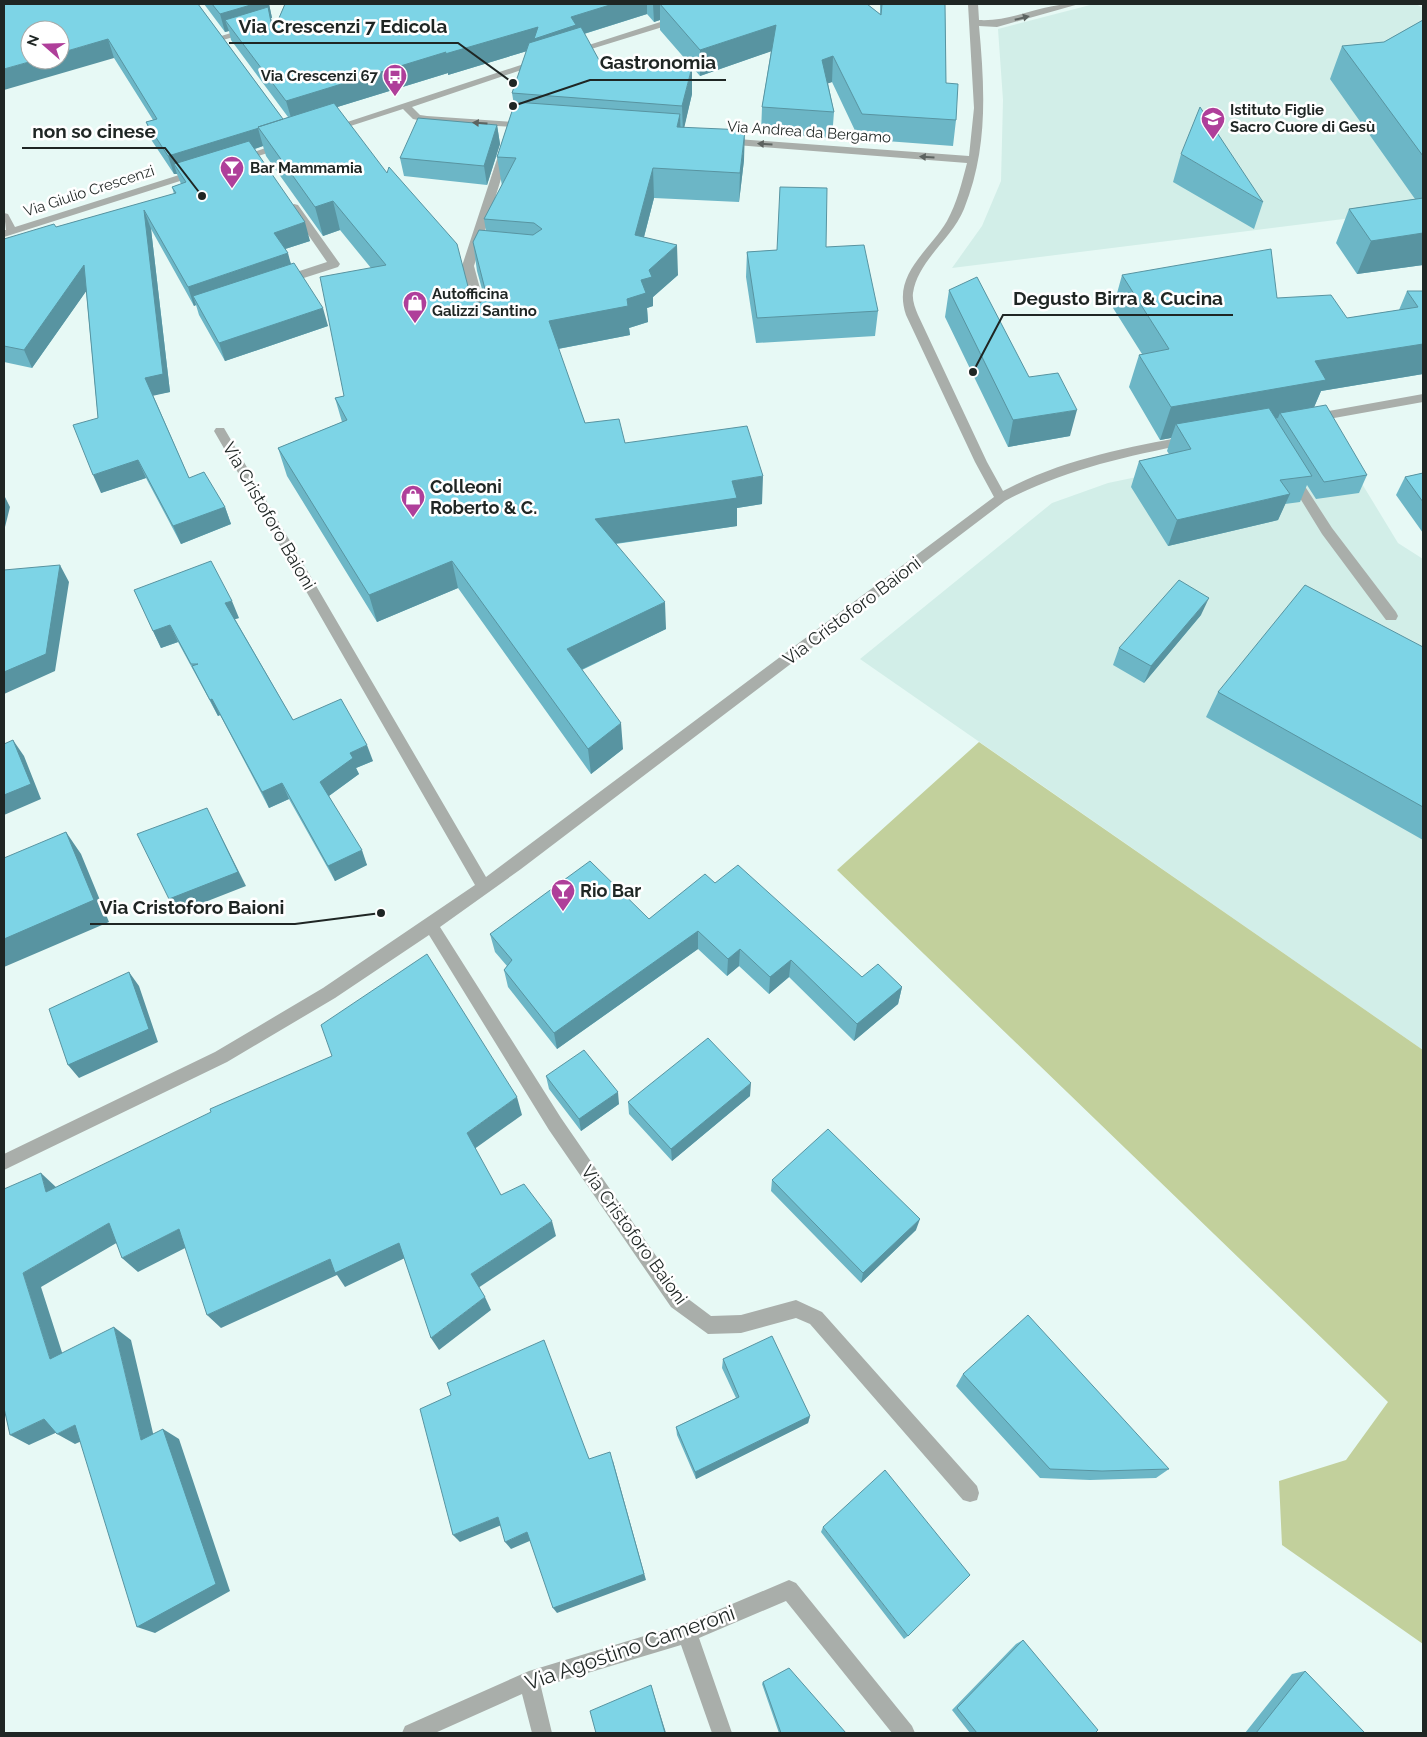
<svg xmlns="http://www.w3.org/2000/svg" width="1427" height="1737" font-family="Raleway,sans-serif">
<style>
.built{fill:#d2eee8}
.green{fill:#c2d09c}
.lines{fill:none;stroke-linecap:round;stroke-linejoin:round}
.minor{fill:#a9aeaa;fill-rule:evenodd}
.wall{fill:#6cb6c6;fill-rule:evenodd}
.shaded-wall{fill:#5894a1}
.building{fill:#7dd4e6;stroke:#5894a1}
.oneway{fill:#5d6360}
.labels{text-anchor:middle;stroke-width:5;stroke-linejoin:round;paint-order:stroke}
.far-poi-label{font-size:15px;font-weight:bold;fill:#1f2624;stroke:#fff;text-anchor:start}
.far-street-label{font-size:15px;fill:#1f2624;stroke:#fff}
.poi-label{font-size:18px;font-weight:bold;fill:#1f2624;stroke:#fff;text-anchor:start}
.street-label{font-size:18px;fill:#1f2624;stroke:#fff}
.near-street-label{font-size:21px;fill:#1f2624;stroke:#fff}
.leader{fill:none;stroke:#1f2624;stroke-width:2}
.callout-dot{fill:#1f2624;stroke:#fff;stroke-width:2}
.callout-label{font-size:19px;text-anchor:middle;font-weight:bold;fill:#1f2624;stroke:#fff;stroke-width:5;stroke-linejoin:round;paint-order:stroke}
</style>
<rect width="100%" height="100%" fill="#e7f9f5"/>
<path class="built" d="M1094,4H1416L1423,8V209L952,268L982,226L1001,181L1003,100L998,29Z
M1333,436L1398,543L1423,559V1050L860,659L1052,503L1108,483Z"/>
<path class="green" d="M979,742L1423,1050V1644L1282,1545L1279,1481L1346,1460L1388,1402L837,870Z"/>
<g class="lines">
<path class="minor" d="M968,4H978L979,20C1013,22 1045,2 1079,4L997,27L979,26C985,91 988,149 964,209C952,239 918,260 913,293C912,300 915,308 918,315L987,462L1003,491C1061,460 1124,448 1188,436L1194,440L1188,444C1124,457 1063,470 1005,501L521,869L440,927L561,1118L683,1295L711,1316L741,1315L796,1300L822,1312L977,1486L979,1493L977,1500L970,1502L963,1500L810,1324L796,1318L741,1333L708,1334L671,1307L549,1130L429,935L335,998L227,1062L4,1170V1154L215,1052L323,988L475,885L214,431L216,428H224L486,877L994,497L975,462L906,315C892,274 928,253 947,221C957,203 962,182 967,163L724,144L719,141L724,138L969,156L974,108Z
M296,13L299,14V18L223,40L218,37Z
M679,16L684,19L682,21L575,54L567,52Z
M536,60L545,62L412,107L420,115L427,116L526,123L531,126L530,128L427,122L413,119L403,109L335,131H327L326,129Z
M283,142L287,143V147L239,162L234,159Z
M505,147L510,150L474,266L489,322L483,326L477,322L462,266L500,150Z
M198,169L203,172L202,174L4,237V230H6L4,213L8,214L15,227Z
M294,204L298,205L340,264L338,267L282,285L276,281L278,278L327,262L289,207Z
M1423,394V402L1312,422L1306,418L1312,414Z
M1293,473L1297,474L1332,528L1396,612L1398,616L1396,620H1386L1322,534L1287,477Z
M789,1580L796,1583L912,1726L915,1733H892L786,1601L699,1638L732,1733H712L681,1645L541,1687L552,1733H532L522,1694L435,1733H402L405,1726L529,1671L687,1623Z"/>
</g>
<path class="wall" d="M4,4H198L283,119L288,117L231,40L229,31L225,32L204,4H269L272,18H271L274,29L285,4H867L880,14V4H945L946,83L956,120L953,146L859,139L832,82L828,83L834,112L832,138L761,133L762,107L771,51L700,76L660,30V20L654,22L647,14L584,34L599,60L692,94L684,127L744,160L739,202L654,198L644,237L678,275L653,297V306L647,308L648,322L629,328L630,335L558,349L585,423L625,443L762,504L737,508V526L616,544L666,629L582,670L623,749L591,774L458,588L377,622L287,476L278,448L342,422L335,398L344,396L371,268L340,230L323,236L266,156L263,146L255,149L310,241L285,249L291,264L328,326L225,361L199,315L196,305L194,306L151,229L170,392L153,395L189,478L225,507L231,524L181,544L146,478L101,493L98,418L86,291L32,368L4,362V239L56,227L174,194L172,187L181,184L177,174H174L152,141L146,122L153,120L114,58ZM527,51L512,93L514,105L497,157L502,186L484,219L486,231L473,242L477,271L485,300L480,303L471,298L337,107L448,73V75Z
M1423,20V265L1357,274L1336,243L1349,209L1415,199L1330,79L1342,46L1384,42Z
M497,125L500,144L487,185L404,176L400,158Z
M1181,154L1263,202L1254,229L1173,182Z
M826,247L878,311L875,336L756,343L746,277L747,252Z
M1122,275L1277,298L1347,318L1399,310L1407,291H1423V374L1321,391L1314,407L1367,475L1359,493L1316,499L1307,485L1300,502L1285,504L1278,520L1168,546L1131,487L1139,461L1169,454L1167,451L1171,438L1160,440L1129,387L1139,355L1142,354L1113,308Z
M949,290L1029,377L1070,436L1008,447L945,317Z
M1423,473V533L1396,495L1405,477Z
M134,590L239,618L235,619L293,720L373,761L356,768L359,774L329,796L367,865L335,881L289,799L269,808L220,715L218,716L178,642L161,648Z
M1201,615L1144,683L1113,665L1119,648Z
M1423,647V840L1206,717L1218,692Z
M715,883L862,977L902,987L898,1004L854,1041L789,977L769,994L739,966L727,976L698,949L557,1049L508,987L504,970L507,966L495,952L490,934L649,919Z
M546,1076L619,1104L581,1131L549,1089Z
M750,1096L672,1161L629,1114L628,1102Z
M772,1180L916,1230L861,1283L771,1191Z
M723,1359L810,1416L808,1423L696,1479L677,1435L676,1427L736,1398L722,1368Z
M963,1374L1169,1469L1156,1478L1090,1480L1040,1478L956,1386Z
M823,1527L908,1636L904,1639L821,1532Z
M1023,1640L1095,1733H970L952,1710L1016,1644Z
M1305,1671L1365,1733H1245L1292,1674Z
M763,1682L846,1733H779L762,1684Z"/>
<path class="shaded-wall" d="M254,4H269L272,18H271L278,52L225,20L229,31L225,32L220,14Z
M613,4H647V14L577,36L448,75V73L292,121L286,101L446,52L571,17Z
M653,4H707H660V20L654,22Z
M776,25L775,50L700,76V50Z
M108,39L114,58L4,90V69L36,60H60V53Z
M833,56L832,82L821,86L822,60Z
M692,67V94L683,133L682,106Z
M680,114L681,143L677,127Z
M497,125L500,144L487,185L484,166Z
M258,128L263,146L180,173L174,164L177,174H174L168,156Z
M745,130L744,160L739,202L740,173Z
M653,168L654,198L637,264L635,235Z
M333,201L340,230L323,236L315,207Z
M144,210L151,229L170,392L152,396L145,378Z
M305,222L310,241L279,251L274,233Z
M1423,233V265L1357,274L1371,241Z
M677,245L678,275L653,297V306L647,308L648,322L629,328L630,335L552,350L549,321L627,299L649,270Z
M288,253L293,272L193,296L196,305L194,306L188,287Z
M84,265L92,283L32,368L24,350Z
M323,308L328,326L225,361L219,343Z
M1423,344V374L1321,391L1312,412L1280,413L1278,418L1183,436L1176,424L1171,438L1160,440L1171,407L1315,361Z
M1077,410L1070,436L1008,447L1013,420Z
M138,460L146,478L101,493L93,475Z
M763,476L762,504L737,508V526L598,546L595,519L732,481Z
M1290,494L1278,520L1168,546L1177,520Z
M4,495L10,507L4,531Z
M225,507L231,524L181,544L173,526Z
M452,561L458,588L377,622L369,595Z
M60,565L69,582L55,671L4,694V672Z
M1209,598L1201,615L1144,683L1151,666Z
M232,601L239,618L232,620L225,603Z
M665,602L666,629L570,675L567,649Z
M170,625L178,642L161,648L153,631Z
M212,699L220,715L218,716L210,700Z
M621,723L623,749L591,774L588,749Z
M13,740L24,756L41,799L4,815V795Z
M367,745L373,761L356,768L359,774L326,798L320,782L350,753Z
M282,783L289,799L269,808L262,792Z
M215,824L246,886L177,913L169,899Z
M66,832L81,854L109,922L4,967V939Z
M362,850L367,865L335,881L328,866Z
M698,931V949L557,1049L554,1033Z
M740,949L739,966L727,976L728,959Z
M791,960L789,977L769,994L770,977Z
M129,972L139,986L158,1042L79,1078L68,1065Z
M902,987L898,1004L854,1041L857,1024Z
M751,1083L750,1096L672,1161L671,1149Z
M618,1092L619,1104L581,1131L579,1119Z
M517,1097L522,1115L473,1150L467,1133Z
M41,1173L58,1189L46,1192Z
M920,1219L916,1230L861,1283L863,1273Z
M552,1221L556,1236L478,1288L471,1274Z
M109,1223L125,1238L41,1287L68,1371L50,1359L23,1273Z
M179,1229L193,1244L138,1272L122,1258Z
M399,1243L407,1257L345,1287L337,1275L221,1328L207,1315L330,1259Z
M485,1297L491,1310L439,1350L431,1338Z
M114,1327L131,1340L157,1450L141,1440Z
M810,1416L808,1423L696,1479L695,1472Z
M44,1419L62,1430L29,1445L10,1435Z
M75,1425L93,1436L75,1444L57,1434Z
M163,1429L179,1439L230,1591L155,1633L137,1627Z
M613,1461L646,1580L557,1613L553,1608Z
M498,1517L504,1524L460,1542L453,1535Z
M527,1532L532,1540L511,1549L505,1542Z
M651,1685L652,1688L666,1733H665Z"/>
<path class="building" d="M4,4H198L283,119L258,127L259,128L168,156L146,122L157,119L108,39L60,53V30H30V60H36L4,69Z
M212,4H254L220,14Z
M285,4H613L571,17L576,25L534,39L538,27L445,54L446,52L286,101L225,20L268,7L273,32Z
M660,4H867L881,15L882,4H945L946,83L958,84L956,120L862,114L833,56L822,60L834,112L762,107L776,25L700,50Z
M1423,20V156L1342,46L1384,42Z
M581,27L599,60L692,67L682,106L512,93L529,43Z
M515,102L680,114L677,127L745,130L740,173L653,168L635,235L677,245L649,270L652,277L641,280L646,293L627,299L628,306L549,321L585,423L619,419L625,443L747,426L763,476L732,481L737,498L595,519L665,602L567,649L621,723L588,749L452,561L369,595L278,448L347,420L335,398L344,396L320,277L386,265L333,201L315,207L258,127L334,103L387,173L389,167L457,244L471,298L480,303L487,297L473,242L479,230L533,235L542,229L534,223L484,219L516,158L497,157Z
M1200,107L1263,202L1181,154Z
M418,118L497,125L484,166L400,158Z
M249,141L305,222L274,233L288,253L188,287L144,210L163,374L145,378L189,478L204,472L225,507L173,526L138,460L93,475L73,425L98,418L84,265L24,350L4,346V239L54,224L56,227L176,193L172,187L186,182L174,164Z
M780,187L827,188L826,247L864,245L878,311L757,318L747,252L777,250Z
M1423,198V233L1371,241L1349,209Z
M1271,249L1277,298L1331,295L1347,318L1418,307L1407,291H1423V344L1315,361L1326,380L1171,407L1139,355L1169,349L1122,275Z
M294,263L323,308L219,343L193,296Z
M977,277L1029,377L1058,373L1077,410L1013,420L949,290Z
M1326,405L1367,475L1324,482L1280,413Z
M1269,408L1312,476L1280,480L1290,494L1177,520L1139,461L1191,449L1176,424Z
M1423,473V502L1405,477Z
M211,561L232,601L225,603L293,720L341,699L367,745L350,753L353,758L320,782L362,850L328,866L282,783L262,792L212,699L210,700L192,666L198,664H191L170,625L153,631L134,590Z
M60,565L46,654L4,672V570Z
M1179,580L1209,598L1151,666L1119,648Z
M1305,585L1423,647V807L1218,692Z
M13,740L31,784L4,795V744Z
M207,808L238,872L169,899L137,834Z
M66,832L94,900L4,939V858Z
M590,861L649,919L705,874L715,883L738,865L862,977L878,964L902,987L857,1024L791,960L770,977L740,949L728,959L698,931L554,1033L504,970L512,960L490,934Z
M427,954L517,1097L467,1133L501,1195L524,1184L552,1221L471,1274L485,1297L431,1338L399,1243L335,1273L330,1259L207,1315L179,1229L122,1258L109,1223L23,1273L50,1359L114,1327L141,1440L163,1429L216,1584L137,1627L75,1425L57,1434L44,1419L10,1435L4,1408V1189L41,1173L46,1192L211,1112L210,1109L332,1056L321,1025Z
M129,972L149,1029L68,1065L49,1009Z
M708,1038L751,1083L671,1149L628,1102Z
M584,1050L618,1092L579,1119L546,1076Z
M828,1129L920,1219L863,1273L772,1180Z
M1028,1315L1169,1469L1102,1471L1050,1469L963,1374Z
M772,1336L810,1416L695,1472L676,1427L739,1397L723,1359Z
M544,1340L589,1459L610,1452L644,1574L553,1608L527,1532L505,1542L498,1517L453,1535L420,1409L451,1395L447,1383Z
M885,1470L970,1575L908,1636L823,1527Z
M1023,1640L1098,1730L1095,1733H977L957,1708Z
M789,1668L846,1733H781L763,1682Z
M1305,1671L1365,1733H1256Z
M651,1685L665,1733H596L590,1711Z"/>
<defs><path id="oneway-solid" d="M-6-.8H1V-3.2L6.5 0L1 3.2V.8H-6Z" transform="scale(1.25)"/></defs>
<g class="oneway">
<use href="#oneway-solid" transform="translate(1022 18) rotate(-14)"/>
<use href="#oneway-solid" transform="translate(480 123) rotate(-176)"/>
<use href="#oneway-solid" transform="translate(765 144) rotate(-176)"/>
<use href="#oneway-solid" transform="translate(927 157) rotate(-176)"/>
</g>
<defs>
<symbol id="bus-pin" viewBox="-11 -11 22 30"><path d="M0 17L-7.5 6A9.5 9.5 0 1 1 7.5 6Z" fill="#af3f9a" stroke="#fff"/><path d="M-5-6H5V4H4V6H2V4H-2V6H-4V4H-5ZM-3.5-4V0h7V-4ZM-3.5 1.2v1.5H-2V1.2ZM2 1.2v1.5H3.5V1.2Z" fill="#fff"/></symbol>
<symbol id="school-pin" viewBox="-11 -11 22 30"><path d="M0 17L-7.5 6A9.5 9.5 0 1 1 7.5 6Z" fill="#af3f9a" stroke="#fff"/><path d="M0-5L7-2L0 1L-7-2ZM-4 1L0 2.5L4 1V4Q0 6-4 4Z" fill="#fff"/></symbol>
<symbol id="bar-pin" viewBox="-11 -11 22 30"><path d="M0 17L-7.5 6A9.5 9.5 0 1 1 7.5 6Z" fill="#af3f9a" stroke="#fff"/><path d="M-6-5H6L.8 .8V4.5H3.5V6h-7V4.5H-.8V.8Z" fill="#fff"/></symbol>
<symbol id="shop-pin" viewBox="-11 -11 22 30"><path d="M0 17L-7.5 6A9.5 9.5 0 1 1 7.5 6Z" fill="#af3f9a" stroke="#fff"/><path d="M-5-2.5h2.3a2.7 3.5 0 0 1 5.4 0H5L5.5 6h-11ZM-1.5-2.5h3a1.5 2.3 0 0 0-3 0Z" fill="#fff"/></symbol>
</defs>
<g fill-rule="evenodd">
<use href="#bus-pin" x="381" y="62" width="28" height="38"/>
<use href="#school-pin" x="1199" y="105" width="28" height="38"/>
<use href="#bar-pin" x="218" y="154" width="28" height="38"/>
<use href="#shop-pin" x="401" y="289" width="28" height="38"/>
<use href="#shop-pin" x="399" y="483" width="28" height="38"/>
<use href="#bar-pin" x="549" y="877" width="28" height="38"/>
</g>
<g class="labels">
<g class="far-poi-label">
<text x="378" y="81" text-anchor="end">Via Crescenzi 67</text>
<text x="1230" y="115">Istituto Figlie<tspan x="1230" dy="17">Sacro Cuore di Gesù</tspan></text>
<text x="250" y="173">Bar Mammamia</text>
<text x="432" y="299">Autofficina<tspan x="432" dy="17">Galizzi Santino</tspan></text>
</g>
<g class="far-street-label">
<text transform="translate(809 132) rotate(4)" y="5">Via Andrea da Bergamo</text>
<text transform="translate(89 191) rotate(-18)" y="5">Via Giulio Crescenzi</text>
</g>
<g class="poi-label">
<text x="430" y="493">Colleoni<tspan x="430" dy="21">Roberto &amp; C.</tspan></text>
<text x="580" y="897">Rio Bar</text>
</g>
<g class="street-label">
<text transform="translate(269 516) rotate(60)" y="6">Via Cristoforo Baioni</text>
<text transform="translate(852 611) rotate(-37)" y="6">Via Cristoforo Baioni</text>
<text transform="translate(634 1235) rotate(54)" y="6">Via Cristoforo Baioni</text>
</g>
<g class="near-street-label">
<text transform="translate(630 1648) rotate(-19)" y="7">Via Agostino Cameroni</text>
</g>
</g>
<path class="leader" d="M513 83L458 43H229M513 106L590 80H726M202 196L165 148H22M973 372L1003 315H1233M381 913L295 924H90"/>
<g class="callout-dot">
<circle cx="513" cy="83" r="5"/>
<circle cx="513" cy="106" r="5"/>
<circle cx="202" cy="196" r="5"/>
<circle cx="973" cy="372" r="5"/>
<circle cx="381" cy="913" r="5"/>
</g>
<g class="callout-label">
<text x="343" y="33">Via Crescenzi 7 Edicola</text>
<text x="658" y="69">Gastronomia</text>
<text x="94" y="138">non so cinese</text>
<text x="1118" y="305">Degusto Birra &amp; Cucina</text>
<text x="192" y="914">Via Cristoforo Baioni</text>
</g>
<rect width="1427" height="1737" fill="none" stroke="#1f2624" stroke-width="10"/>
<g transform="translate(45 45) rotate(290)"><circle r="24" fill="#ffffff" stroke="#a5a8a7"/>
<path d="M0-4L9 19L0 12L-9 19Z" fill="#af3f9a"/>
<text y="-8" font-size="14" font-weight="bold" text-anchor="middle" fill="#1f2624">N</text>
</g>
</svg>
